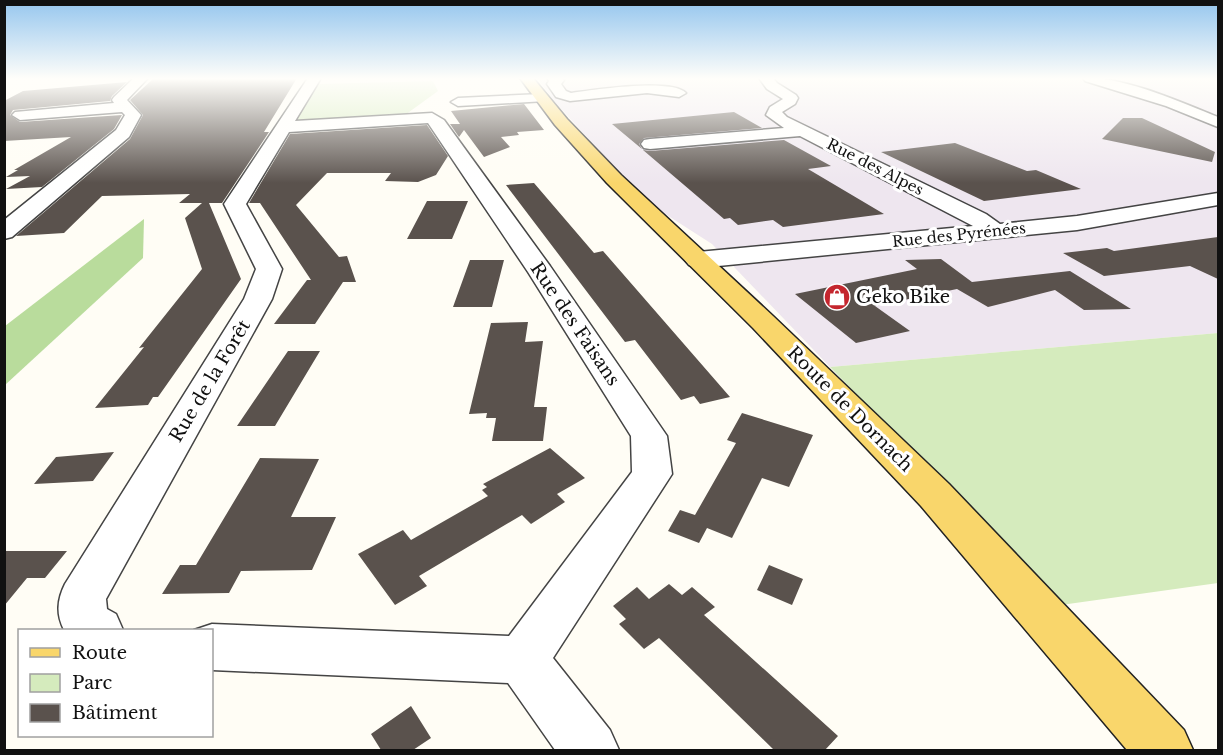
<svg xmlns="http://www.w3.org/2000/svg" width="1223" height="755" font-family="'Libre Baskerville',serif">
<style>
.industrial{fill:#eee6ef}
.green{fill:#d5ebbd}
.forest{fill:#b9dc9c}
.building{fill:#5a524d}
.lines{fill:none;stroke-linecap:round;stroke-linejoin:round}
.minor-casing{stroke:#444;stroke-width:3}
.major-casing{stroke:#222;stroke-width:3}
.minor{fill:#fff;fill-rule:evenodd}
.major{fill:#f9d66b;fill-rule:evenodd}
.labels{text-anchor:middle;stroke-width:6;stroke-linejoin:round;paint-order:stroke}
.far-street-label{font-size:15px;fill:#111;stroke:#fff}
.poi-label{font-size:18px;fill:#111;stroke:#fff;text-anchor:start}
.street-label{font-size:18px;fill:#111;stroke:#fff}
</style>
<rect width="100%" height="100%" fill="#fffdf5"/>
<path class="industrial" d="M537,78H1218V333L830,367L712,244L645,201L555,102Z"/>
<path class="green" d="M433,81L438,91L405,115L295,121L316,84Z
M1218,333V583L1061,605L830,367Z"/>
<path class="forest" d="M144,219L143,258L5,385V326Z"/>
<path class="building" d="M154,78H297L264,132H269L222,203H209L241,279L158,397H153L148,405L95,408L144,347L139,348L202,269L185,218L202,203H179L190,194L102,196L64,233L16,236L130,139L143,115L130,100Z
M127,82L112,96L110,101L13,110L10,115L20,122L122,115L114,129L42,187L6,189L30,176L6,177L18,170H14L71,137L4,141V101L23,91Z
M524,104L544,130L517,132L519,135L501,137L510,147L484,157L464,130L459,137L450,124H460L451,111Z
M734,112L762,128L644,138L639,144L642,149L612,124Z
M1123,118H1142L1215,152L1212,162L1102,139Z
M427,125L448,156L436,175L418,182L385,181L391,173H327L296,205L339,257L347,256L356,282H343L315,324H274L307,280H311L260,203H249L290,134Z
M784,140L831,166L808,169L884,214L783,227L773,220L738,225L730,218L724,219L643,150L650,151Z
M955,143L1027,171L1036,170L1081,189L984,201L881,152Z
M534,183L594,253L603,251L730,397L700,404L694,396L681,400L635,340L625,342L506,185Z
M427,201H468L452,239H407Z
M1218,237V279L1190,266L1104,276L1063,253L1107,248L1114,251Z
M941,259L972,282L1070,271L1131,309L1084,310L1055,290L988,307L957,289L875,306L910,331L856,343L795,294L917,269L905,260Z
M470,260H504L492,307H453Z
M528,322L525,342L543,341L534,407H547L543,441H492L496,418H486L487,413L469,414L491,323Z
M288,351H320L275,426H237Z
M742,413L813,435L789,487L762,478L732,538L707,528L699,543L668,531L680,510L695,515L736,443L727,440Z
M550,448L585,478L557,494L565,502L531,524L522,515L419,576L427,586L395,605L358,554L403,530L411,540L488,496L482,490L487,487L483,484Z
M114,452L93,481L34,484L56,457Z
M260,458L319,459L291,517H336L312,570L241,571L229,593L162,594L180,565H196Z
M4,551H67L45,578H27L4,606Z
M769,565L803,579L792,605L757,590Z
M669,584L682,595L692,587L715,607L704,615L838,736L825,750H774L659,638L644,649L619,624L626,619L613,606L637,587L649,599Z
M411,706L431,738L413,750H381L371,734Z"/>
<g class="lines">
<defs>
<path id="minor" d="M134,78H148L127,100L141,115L129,137L12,237L4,239V220L116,130L125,115L122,112L20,120L12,115L15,112L114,103L112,100L114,97Z
M308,78H321L295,121L432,113L444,120L550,266L667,436L672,474L553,658L610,730L619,750H555L508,683L212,670V630H194L212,624L509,636L632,472L631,436L528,272L428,123L289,132L246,204L282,269L272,299L106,599L107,609L116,614L123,630H64C56,614 57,600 65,584L244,299L256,269L224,204Z
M547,78H562L564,80L561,84L566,91L571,93C593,90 671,78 686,93L679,97L647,93L570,101L556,97L547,84L549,81Z
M759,78H773L777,83L796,95L798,98L795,104L782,112L787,117L986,214L1000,224L1077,216L1218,193V205L1077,230L698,268L689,265L685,260L689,255L698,252L973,226L800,136L650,149L644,148L641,144L644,140L650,139L784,128L766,115L770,107L783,99L767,89Z
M1083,78C1123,76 1181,102 1218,117V127L1166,106L1085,81Z
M541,94L548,98L546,101L458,106L451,102L458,98Z"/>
<path id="major" d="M520,78H533L567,119L621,175L773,316L949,484L1184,730L1193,750H1127L921,506L753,328L607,183L555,125Z"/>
</defs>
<use href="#minor" class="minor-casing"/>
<use href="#major" class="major-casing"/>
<use href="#minor" class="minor"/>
<use href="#major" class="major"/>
</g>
<linearGradient id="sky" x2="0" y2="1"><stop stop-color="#95c6ee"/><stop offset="0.43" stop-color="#fffefa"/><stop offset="1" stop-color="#fffefa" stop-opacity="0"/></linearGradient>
<rect width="1223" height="183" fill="url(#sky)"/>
<defs>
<symbol id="shop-disc" viewBox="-11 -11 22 22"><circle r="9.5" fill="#c4262e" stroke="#fff"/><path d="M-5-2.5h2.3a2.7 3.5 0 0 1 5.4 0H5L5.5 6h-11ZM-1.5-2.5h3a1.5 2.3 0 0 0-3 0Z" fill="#fff"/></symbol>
</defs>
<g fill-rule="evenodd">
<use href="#shop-disc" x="822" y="282" width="30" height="30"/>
</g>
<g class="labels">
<g class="far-street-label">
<text transform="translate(875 167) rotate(27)" y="5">Rue des Alpes</text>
<text transform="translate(959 235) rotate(-6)" y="5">Rue des Pyrénées</text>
</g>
<g class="poi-label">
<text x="856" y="303">Geko Bike</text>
</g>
<g class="street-label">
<text transform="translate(575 324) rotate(56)" y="6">Rue des Faisans</text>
<text transform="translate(210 381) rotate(-59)" y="6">Rue de la Forêt</text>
<text transform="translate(850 409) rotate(45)" y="6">Route de Dornach</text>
</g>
</g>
<rect width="1223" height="755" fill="none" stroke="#111111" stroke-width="12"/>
<rect x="18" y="629" width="195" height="108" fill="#ffffff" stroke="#a0a0a0" stroke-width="1.5"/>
<rect x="30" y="648" width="30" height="9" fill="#f9d66b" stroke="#a0a0a0" stroke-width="1.5"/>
<text x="72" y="659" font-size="18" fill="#111111">Route</text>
<rect x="30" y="674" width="30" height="18" fill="#d5ebbd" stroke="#a0a0a0" stroke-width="1.5"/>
<text x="72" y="689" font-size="18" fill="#111111">Parc</text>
<rect x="30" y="704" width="30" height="18" fill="#5a524d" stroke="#a0a0a0" stroke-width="1.5"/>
<text x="72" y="719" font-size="18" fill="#111111">Bâtiment</text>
</svg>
